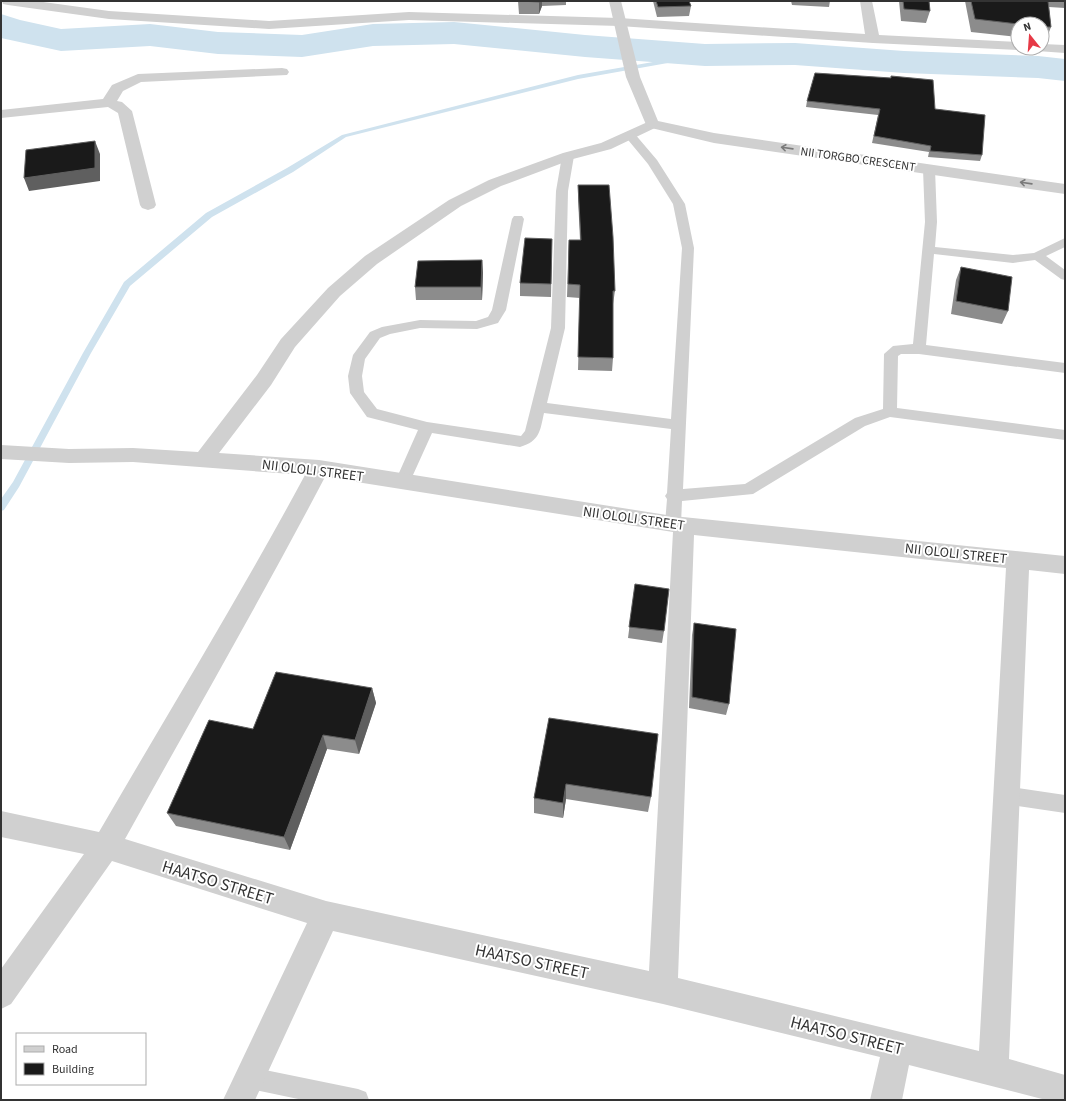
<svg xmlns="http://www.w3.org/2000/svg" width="1066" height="1101" viewBox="0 0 1066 1101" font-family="'Source Sans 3',sans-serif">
<rect width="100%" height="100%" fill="#fff"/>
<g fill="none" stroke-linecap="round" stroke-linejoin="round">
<!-- stream -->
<path fill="#cfe2ee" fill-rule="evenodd" d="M705 53 708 55 707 56 578 79 346 137 293 172 212 217 130 286 91 353 19 487 4 510 1 511V499L13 482 83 353 124 282 206 213 287 168 342 135 578 75Z"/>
<!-- river -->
<path fill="#cfe2ee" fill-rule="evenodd" d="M1 14 20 20 61 29 150 24 218 32 302 35 373 24 454 22 585 35 705 44 795 43 904 51 1038 56 1065 59V81L1038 78 904 73 795 65 705 66 585 57 454 44 373 46 302 57 218 54 150 46 61 51 1 38Z"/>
<!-- service -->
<path fill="#d0d0d0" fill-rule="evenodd" d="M630 132 634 133 657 160 685 204 694 248 683 489 745 484 855 418 883 409 884 354 893 346 913 344 925 222 923 169 925 167H933L935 169 937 222 935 247 1013 255 1034 253 1065 238V247L1046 256 1065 270V280L1061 279 1035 260 1013 263 934 254 926 345 1065 363V373L919 354H901L898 356 897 408 1065 430V440L890 417 865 426 753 494 682 501 681 524 679 528 673 530 667 528 665 524 667 499 665 496 667 493 671 429 544 413C540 431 540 441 520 447L432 433 408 486 403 488 398 486 395 482 418 430 367 417 350 393 348 376 353 355 370 332 382 327 420 320 476 321 488 317 492 310 512 219 514 216H522L524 219 506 310 498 323 477 329 420 328 390 334 380 338 365 359 362 376 364 392 377 409 427 422 521 436 525 431 551 328 556 191 562 156 564 154H572L574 156 568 191 565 328 547 403 671 419 682 248 673 204 648 164 624 135Z
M1005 786 1065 795V813L1005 804 998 801 996 795 998 789Z
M250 1067 358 1089 366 1092 369 1100H303L250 1089 242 1086 239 1078 242 1070Z"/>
<!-- minor -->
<path fill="#d0d0d0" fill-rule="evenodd" d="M2 1H36L109 11 269 21 409 12 619 18 865 34 860 1H872L879 35 1018 42V48H1023L1018 50 873 43 619 26 409 20 269 29 109 19 8 5 3 4Z
M1042 44 1065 45V53L1037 51 1035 48H1042Z
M282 68 287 69 289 72 287 75 141 82 123 91 117 101 122 102 132 111 156 205 154 208 148 210 142 208 140 205 118 113 108 107 1 118V110L103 99 112 85 138 74Z
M652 120 657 121 659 124 657 127 611 149 573 159 501 186 461 206 377 264 340 296 295 347 271 385 219 453 319 460 673 516 1065 556V574L1029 570 1009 1059 1065 1075V1100H1046L909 1065 902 1100H870L880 1057 663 1004 333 931 255 1100H223L307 923 112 861 11 1004 1 1009V969L84 854 1 837V811L99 832C168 713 240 596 305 475L133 462 69 463 1 459V445L69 449 133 448 198 452 257 375 281 339 328 288 365 256 449 200 489 180 563 153 601 143ZM325 477 673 532 649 971 326 901 125 839C192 718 261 599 325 477ZM694 535 1006 568 979 1051 678 978Z"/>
<!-- tertiary -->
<path fill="#d0d0d0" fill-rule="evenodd" d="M609 1H621L640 77 658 121 714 133 1065 184V194L714 143 647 127 626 77Z"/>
</g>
<!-- wall -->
<path fill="#8c8c8c" d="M518 1H566V5L542 6 539 14H519Z
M653 1H702H689L691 6 689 16 657 17Z
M791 1H830L829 7 792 5Z
M899 1H929L930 11 926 23 901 21Z
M965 1H1065V8L1049 7 1051 27 1046 40 1042 39V24H1018V37L971 32Z
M891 76 935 109 982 155 980 161 928 157 929 152 872 143 878 115 806 107 807 101 891 78Z
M578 185 615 291 613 304V358L612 371 578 370 580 298 567 297 569 240H580L578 198Z
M552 239 551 297 520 296V283Z
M482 260 483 273 482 300H416L415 287Z
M961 267 1008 311 1002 324 951 314 956 280Z
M635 584 664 631 662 643 628 638Z
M694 623 729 704 726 715 689 708 692 635Z
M372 688 376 703 359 754 327 749 290 850 176 826 167 813 253 729Z
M549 718 651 797 648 812 566 799 563 818 534 813V798Z"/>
<!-- shaded-wall -->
<path fill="#5f5f5f" d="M539 1H542V6L539 14Z
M95 141 100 154V181L29 191 24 178Z
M482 260 483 273 482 300 481 287Z
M372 688 376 703 359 754 355 740Z
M323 735 327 749 290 850 284 837Z
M566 784V799L563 818V803Z"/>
<!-- building -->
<path fill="#1a1a1a" stroke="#5f5f5f" d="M519 1H539V2Z
M656 1H689L691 6 658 7Z
M903 1H929L930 11 904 9Z
M971 1H1048L1051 27H1042V24H1018L975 19Z
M815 73 891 78V76L933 80 935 109 985 115 982 155 930 151 931 146 874 136 880 109 807 101Z
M95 141V168L24 178 26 150Z
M578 185H609L613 237 615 291H613V358L578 357 580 285 568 284 569 240H581Z
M525 238 552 239 551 284 520 283Z
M482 260 481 287H415L418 261Z
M961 267 1012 277 1008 311 956 301Z
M635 584 669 589 664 631 629 627Z
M694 623 736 629 729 704 692 697Z
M276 672 372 688 355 740 323 735 284 837 167 813 209 720 253 729Z
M549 718 658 734 651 797 566 784 563 803 534 798Z"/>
<!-- one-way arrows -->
<defs><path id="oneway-shaft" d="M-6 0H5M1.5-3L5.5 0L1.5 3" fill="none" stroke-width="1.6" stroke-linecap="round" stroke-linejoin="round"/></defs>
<g stroke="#7a7a7a">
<use href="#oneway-shaft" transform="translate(787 148) rotate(-172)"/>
<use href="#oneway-shaft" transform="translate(1026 183) rotate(-172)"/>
</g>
<g text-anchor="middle" stroke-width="4" stroke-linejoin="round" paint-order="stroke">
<!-- far-street labels -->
<g font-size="12" fill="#333" stroke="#fff">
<text transform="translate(858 159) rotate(8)" y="4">NII TORGBO CRESCENT</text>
</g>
<!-- street labels -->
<g font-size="14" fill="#333" stroke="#fff">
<text transform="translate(313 470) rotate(7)" y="5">NII OLOLI STREET</text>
<text transform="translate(634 518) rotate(8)" y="5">NII OLOLI STREET</text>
<text transform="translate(956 553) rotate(6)" y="5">NII OLOLI STREET</text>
</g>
<!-- near-street labels -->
<g font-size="17" fill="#333" stroke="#fff">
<text transform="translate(218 882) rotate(17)" y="6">HAATSO STREET</text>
<text transform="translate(532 961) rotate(12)" y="6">HAATSO STREET</text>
<text transform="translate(847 1035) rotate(14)" y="6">HAATSO STREET</text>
</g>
</g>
<!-- border -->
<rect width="1066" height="1101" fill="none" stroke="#333333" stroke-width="4"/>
<!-- legend -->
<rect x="16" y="1033" width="130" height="52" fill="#ffffff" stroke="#adadad"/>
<rect x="24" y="1046" width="20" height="6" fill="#d0d0d0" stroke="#adadad"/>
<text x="52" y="1053" font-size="12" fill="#333333">Road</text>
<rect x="24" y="1063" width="20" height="12" fill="#1a1a1a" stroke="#adadad"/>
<text x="52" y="1073" font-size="12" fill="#333333">Building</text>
<!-- north arrow -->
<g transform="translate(1030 36) rotate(343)"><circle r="19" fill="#ffffff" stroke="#adadad"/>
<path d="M0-3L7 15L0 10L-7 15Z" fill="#e63946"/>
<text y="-6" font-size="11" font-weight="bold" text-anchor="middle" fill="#333333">N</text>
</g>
</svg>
